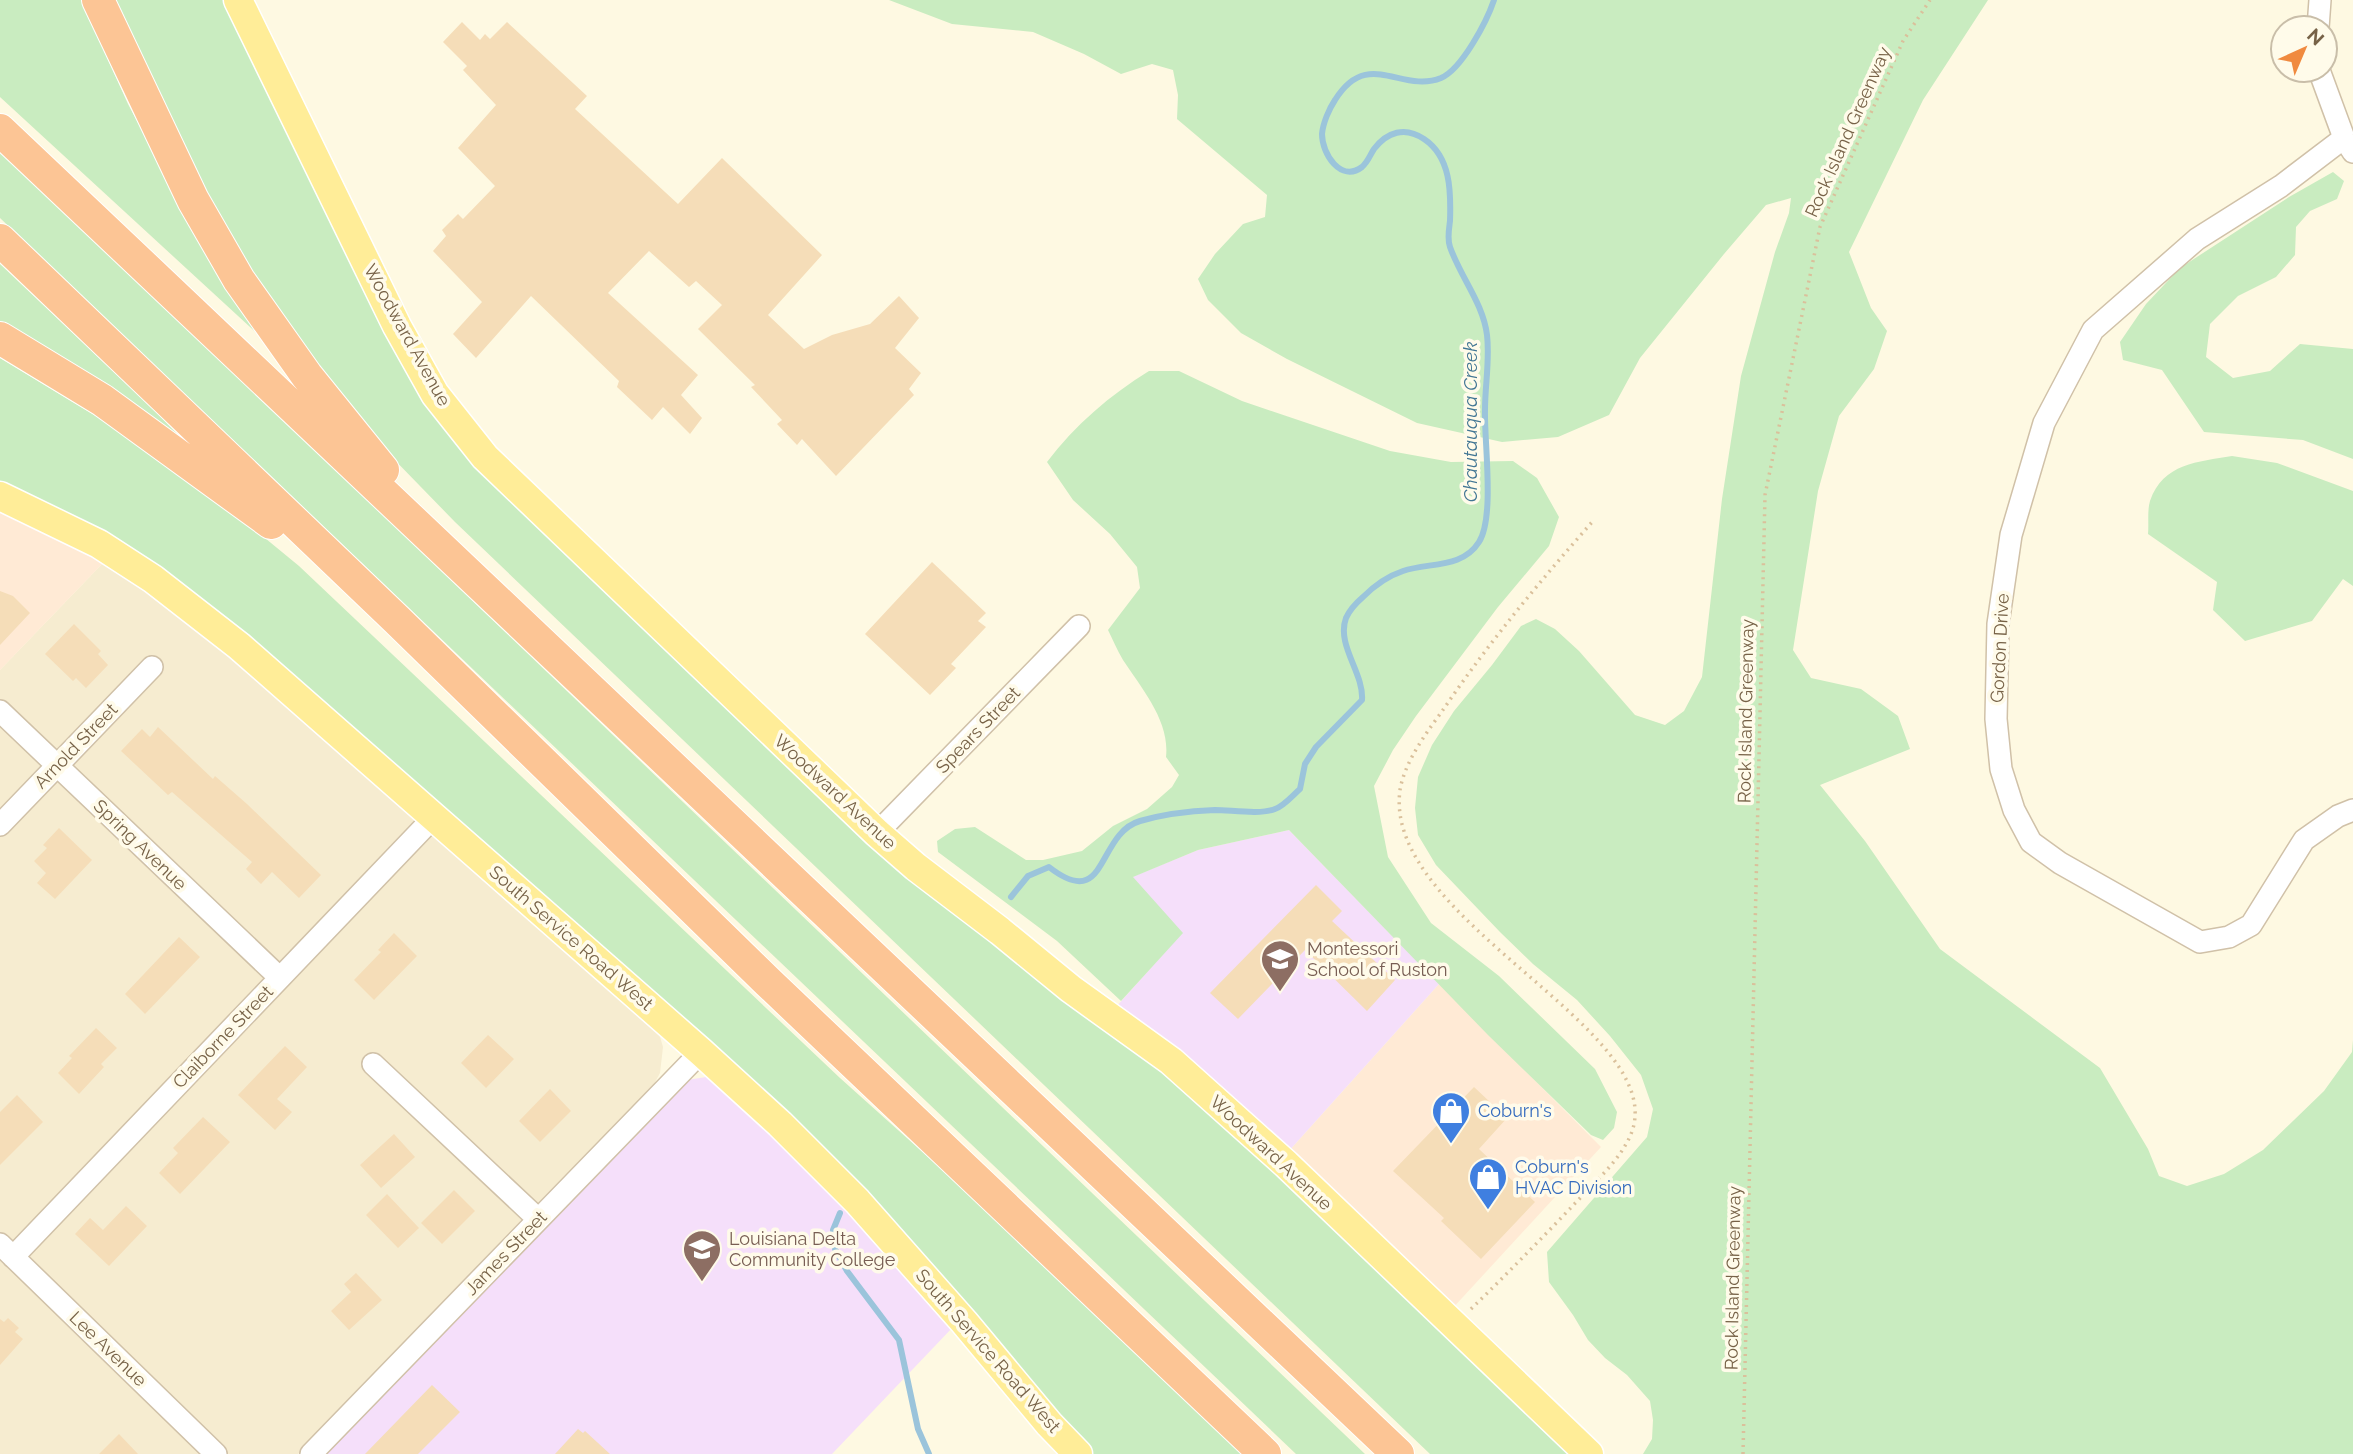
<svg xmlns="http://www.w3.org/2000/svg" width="2353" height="1454" viewBox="0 0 2353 1454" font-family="Raleway,sans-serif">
<rect width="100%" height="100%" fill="#fef9e2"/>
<!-- residential -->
<path fill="#f6ecd0" d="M103 563 192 621 658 1030 663 1047 660 1073 653 1086 298 1454H0V670Z"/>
<!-- commercial -->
<path fill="#ffead5" d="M0 507 45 528 103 563 0 670Z
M1439 984 1601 1147 1451 1310 1288 1152Z"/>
<!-- education -->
<path fill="#f5dffa" d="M1289 830 1439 984 1288 1152 1116 1007 1182 933 1132 877 1198 850Z
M706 1077 715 1080 811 1169 953 1327 832 1454H325L687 1080Z"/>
<!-- green -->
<path fill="#c9ecc0" d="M0 0H81L128 104 179 200 262 338 0 97Z
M112 0H229L427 397 959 915 1151 1064 1219 1121 1283 1178 1569 1454H1430L455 522 384 449 341 399 276 310 213 209Z
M889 0H1988L1923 100 1849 252 1871 308 1887 331 1874 369 1839 416 1818 491 1793 650 1811 678 1861 689 1898 716 1910 749 1820 785 1865 841 1940 949 2100 1068 2148 1149 2159 1176 2187 1186 2224 1174 2263 1150 2324 1091 2352 1052 2353 1040V1454H1643L1652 1439 1653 1420 1650 1401 1627 1375 1605 1358 1588 1340 1573 1315 1549 1282 1547 1252 1647 1137 1653 1109 1641 1075 1610 1036 1577 1000 1533 964 1500 932 1436 865 1418 835 1415 808 1418 777 1432 745 1454 711 1492 665 1521 626 1536 619 1555 629 1579 651 1635 715 1665 725 1684 711 1702 677 1722 499 1741 376 1775 252 1789 213 1791 198 1766 205 1724 254 1640 358 1609 415 1558 437 1502 442 1417 423 1287 359 1241 333 1208 300 1198 279 1215 254 1243 224 1265 217 1267 195 1177 119 1178 95 1173 70 1152 64 1121 74 1084 54 1033 32 952 24Z
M0 149 1365 1454H1296L0 218Z
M2333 172 2344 181 2337 199 2310 211 2296 227 2295 255 2276 277 2238 296 2210 324 2206 357 2233 378 2270 371 2300 344 2353 349V459L2303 440 2204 432 2162 370 2123 360 2120 342 2146 304 2180 268 2289 197Z
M0 264 155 411 179 436 175 439 0 330Z
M0 358 112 426 215 497 299 566 840 1078 966 1191 1244 1454H1089L897 1233 259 650 0 483Z
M1149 371H1179L1242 401 1390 451 1451 462 1513 461 1537 478 1559 517 1549 546 1498 607 1416 716 1393 750 1374 786 1388 857 1431 923 1499 976 1595 1069 1617 1112 1614 1128 1603 1140 1591 1135 1488 1035 1289 830 1198 850 1133 877 1183 933 1121 1001 1057 941 938 852 937 841 955 829 975 827 1026 860H1043L1082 851 1113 826 1147 809 1172 787 1179 775 1166 757C1170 721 1142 689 1123 660 1117 650 1113 640 1108 630L1140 588 1137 567 1110 534 1073 500 1047 462C1075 425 1110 395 1149 371Z
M2232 456 2277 463 2353 491V586L2343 579 2312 621 2245 641 2213 610 2217 582 2148 534C2149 524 2147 511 2150 501 2163 463 2198 462 2232 456Z"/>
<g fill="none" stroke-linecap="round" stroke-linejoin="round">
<!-- stream -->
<path stroke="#9bc4db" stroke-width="6" d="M1011 897 1028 876 1049 867C1108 913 1096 834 1140 821 1164 814 1190 811 1215 810 1231 810 1260 815 1275 809 1284 806 1293 795 1300 789L1305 764 1316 747 1362 700C1364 673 1336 645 1346 618 1350 609 1356 603 1363 597 1374 586 1388 576 1403 571 1429 562 1462 569 1479 542 1495 517 1484 441 1485 410 1485 385 1490 359 1487 335 1483 303 1461 278 1450 247 1447 239 1449 229 1450 221 1451 192 1451 157 1424 139 1405 126 1387 132 1374 149 1370 155 1368 162 1362 167 1341 183 1322 154 1322 134 1323 123 1329 109 1335 100 1368 47 1401 94 1441 78 1462 69 1487 21 1494 0
M840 1213 833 1230 835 1249 847 1271 899 1340 918 1429 929 1454"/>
</g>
<!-- building -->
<path fill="#f5ddb8" d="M462 22 480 40 485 34 490 39 507 22 587 96 575 109 678 204 722 158 822 255 768 315 804 349 832 335 870 324 899 296 919 318 895 348 921 373 909 389 914 395 836 476 802 439 797 445 777 424 782 420 751 387 755 385 698 329 722 305 696 281 689 287 649 251 608 293 698 375 681 395 702 418 690 434 663 407 652 420 617 387 619 381 531 296 476 358 453 334 482 302 433 251 446 236 442 230 458 214 463 219 495 186 458 148 496 105 463 70 467 66 443 42Z
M932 562 986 613 978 621 986 627 951 664 956 668 930 695 865 634Z
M0 591 13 596 30 613 0 645Z
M74 624 101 651 98 654 108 665 86 688 76 678 73 681 45 654Z
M158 727 213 779 215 776 247 804 321 875 299 898 272 872 261 884 246 869 252 862 172 792 168 795 121 751 142 729 150 737Z
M59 828 92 860 55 899 37 883 46 873 34 861 47 848 43 845Z
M1316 885 1342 911 1332 921 1395 980 1367 1011 1305 950 1238 1019 1210 993Z
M394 933 417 956 374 1000 354 980 381 952 378 950Z
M179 937 200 957 145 1014 125 994Z
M96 1028 117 1048 101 1064 104 1067 79 1094 58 1073 72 1058 69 1056Z
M488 1035 514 1059 486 1088 461 1063Z
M285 1046 307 1067 277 1099 292 1112 275 1130 238 1095Z
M1474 1087 1507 1118 1479 1149 1535 1202 1481 1259 1441 1221 1444 1218 1393 1171Z
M550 1089 571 1111 540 1142 519 1121Z
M17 1095 43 1122 0 1165V1112Z
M203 1117 230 1142 180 1194 159 1173 178 1153 173 1148Z
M394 1134 415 1157 381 1188 360 1165Z
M454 1190 475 1211 442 1244 421 1223Z
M387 1194 419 1228 398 1248 366 1215Z
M126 1206 147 1226 109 1266 75 1234 90 1218 103 1230Z
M356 1273 382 1300 349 1330 331 1311 351 1292 344 1284Z
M8 1318 19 1328 15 1332 23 1339 0 1365V1319L4 1322Z
M432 1385 460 1412 418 1454H365Z
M578 1429 583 1433 585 1431 610 1454H555Z
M119 1434 138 1454H99Z"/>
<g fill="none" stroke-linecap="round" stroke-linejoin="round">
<defs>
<path id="minor" d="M2318 28 2320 0
M2319 70 2344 138 2353 152
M2344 138 2281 186 2197 239 2093 330 2044 423 2011 535 1998 624 1996 719 2001 769 2014 810 2031 842 2060 863 2200 942 2229 937 2251 925 2304 840 2338 816 2353 810
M0 711 279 977
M0 825 152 667
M877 833 1079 626
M373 1064 538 1219
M0 1244 216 1454
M13 1257 433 818
M311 1454 701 1052"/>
<path id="major" d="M238 0 397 326 435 394 485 457 877 833 916 867 1000 931 1071 989 1171 1061 1286 1164 1589 1454
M0 496 99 544 153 579 239 646 701 1052 780 1124 857 1201 964 1322 1049 1424 1078 1454"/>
<path id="highway" d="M98 0 193 200 239 280 307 376 383 470
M0 130 1398 1454
M0 240 396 619 768 982 1265 1454
M0 338 102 400 271 523"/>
</defs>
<!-- minor casing -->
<use href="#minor" stroke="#d0c1a8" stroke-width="24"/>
<!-- major casing -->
<use href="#major" stroke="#fff" stroke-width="31"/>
<!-- highway casing -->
<use href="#highway" stroke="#fff" stroke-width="34"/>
<!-- path -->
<path stroke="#dac09b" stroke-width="3.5" stroke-dasharray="2 5" stroke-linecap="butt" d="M1471 1309C1509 1272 1546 1234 1582 1196 1600 1177 1621 1158 1631 1134 1673 1030 1382 921 1400 790 1405 760 1428 731 1445 707 1490 641 1541 580 1593 521
M1743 1454 1765 495 1820 227 1903 41 1930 0"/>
<!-- minor -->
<use href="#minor" stroke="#fff" stroke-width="21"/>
<!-- major -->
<use href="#major" stroke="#ffed98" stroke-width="28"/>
<!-- highway -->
<use href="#highway" stroke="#fcc595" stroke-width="32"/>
</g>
<!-- icons -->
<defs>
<symbol id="school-pin" viewBox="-11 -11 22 30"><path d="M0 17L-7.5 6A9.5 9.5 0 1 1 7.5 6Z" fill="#8d6e63" stroke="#fffbea"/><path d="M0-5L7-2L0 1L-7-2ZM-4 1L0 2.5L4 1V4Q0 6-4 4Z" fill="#fff"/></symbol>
<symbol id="shop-pin" viewBox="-11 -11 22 30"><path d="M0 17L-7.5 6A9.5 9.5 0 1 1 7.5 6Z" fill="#3f7fe0" stroke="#fffbea"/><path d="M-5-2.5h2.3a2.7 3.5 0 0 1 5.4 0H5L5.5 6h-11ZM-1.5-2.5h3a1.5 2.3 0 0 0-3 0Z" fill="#fff"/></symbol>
<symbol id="university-pin" viewBox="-11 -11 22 30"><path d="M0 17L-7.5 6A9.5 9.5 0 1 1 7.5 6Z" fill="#8d6e63" stroke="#fffbea"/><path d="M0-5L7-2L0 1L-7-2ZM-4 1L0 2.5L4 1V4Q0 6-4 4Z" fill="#fff"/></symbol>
</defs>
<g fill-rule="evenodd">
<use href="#school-pin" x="1258" y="937" width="44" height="60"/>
<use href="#shop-pin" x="1429" y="1089" width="44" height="60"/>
<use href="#shop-pin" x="1466" y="1155" width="44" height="60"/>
<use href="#university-pin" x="680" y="1227" width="44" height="60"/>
</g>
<g text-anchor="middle" stroke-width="7" stroke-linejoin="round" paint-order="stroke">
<!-- street labels -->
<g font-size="18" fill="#776247" stroke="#fffbea">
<text transform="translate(1848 132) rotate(-66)" y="6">Rock Island Greenway</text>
<text transform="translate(407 335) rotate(61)" y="6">Woodward Avenue</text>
<text transform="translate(2000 648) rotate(-87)" y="6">Gordon Drive</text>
<text transform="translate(1746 711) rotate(-89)" y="6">Rock Island Greenway</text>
<text transform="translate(978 730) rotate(-46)" y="6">Spears Street</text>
<text transform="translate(76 746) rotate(-46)" y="6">Arnold Street</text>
<text transform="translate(835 792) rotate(43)" y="6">Woodward Avenue</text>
<text transform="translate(140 845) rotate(44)" y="6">Spring Avenue</text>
<text transform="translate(571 938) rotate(41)" y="6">South Service Road West</text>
<text transform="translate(223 1037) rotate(-46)" y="6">Claiborne Street</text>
<text transform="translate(1271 1153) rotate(43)" y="6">Woodward Avenue</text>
<text transform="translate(506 1253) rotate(-46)" y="6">James Street</text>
<text transform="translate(1733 1278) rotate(-89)" y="6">Rock Island Greenway</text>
<text transform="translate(108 1349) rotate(44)" y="6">Lee Avenue</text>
<text transform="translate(988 1351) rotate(49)" y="6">South Service Road West</text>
</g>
<!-- education labels -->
<g font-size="18" fill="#785e54" stroke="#fffbea" text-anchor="start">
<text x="1307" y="955">Montessori<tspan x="1307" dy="21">School of Ruston</tspan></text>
<text x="729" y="1245">Louisiana Delta<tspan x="729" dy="21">Community College</tspan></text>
</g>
<!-- shop labels -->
<g font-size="18" fill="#366cbe" stroke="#fffbea" text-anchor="start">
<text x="1478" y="1117">Coburn's</text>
<text x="1515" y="1173">Coburn's<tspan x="1515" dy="21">HVAC Division</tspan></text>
</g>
<!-- water labels -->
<g font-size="19" font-style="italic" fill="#427694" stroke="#fffbea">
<text transform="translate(1470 422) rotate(-90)" y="7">Chautauqua Creek</text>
</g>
</g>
<!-- north arrow -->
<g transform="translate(2304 49) rotate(44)"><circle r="33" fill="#fffbea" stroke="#c9bea9" stroke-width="2"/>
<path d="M0-5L12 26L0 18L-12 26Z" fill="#f08a3f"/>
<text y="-10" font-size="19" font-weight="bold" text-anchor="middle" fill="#776247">N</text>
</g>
</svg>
